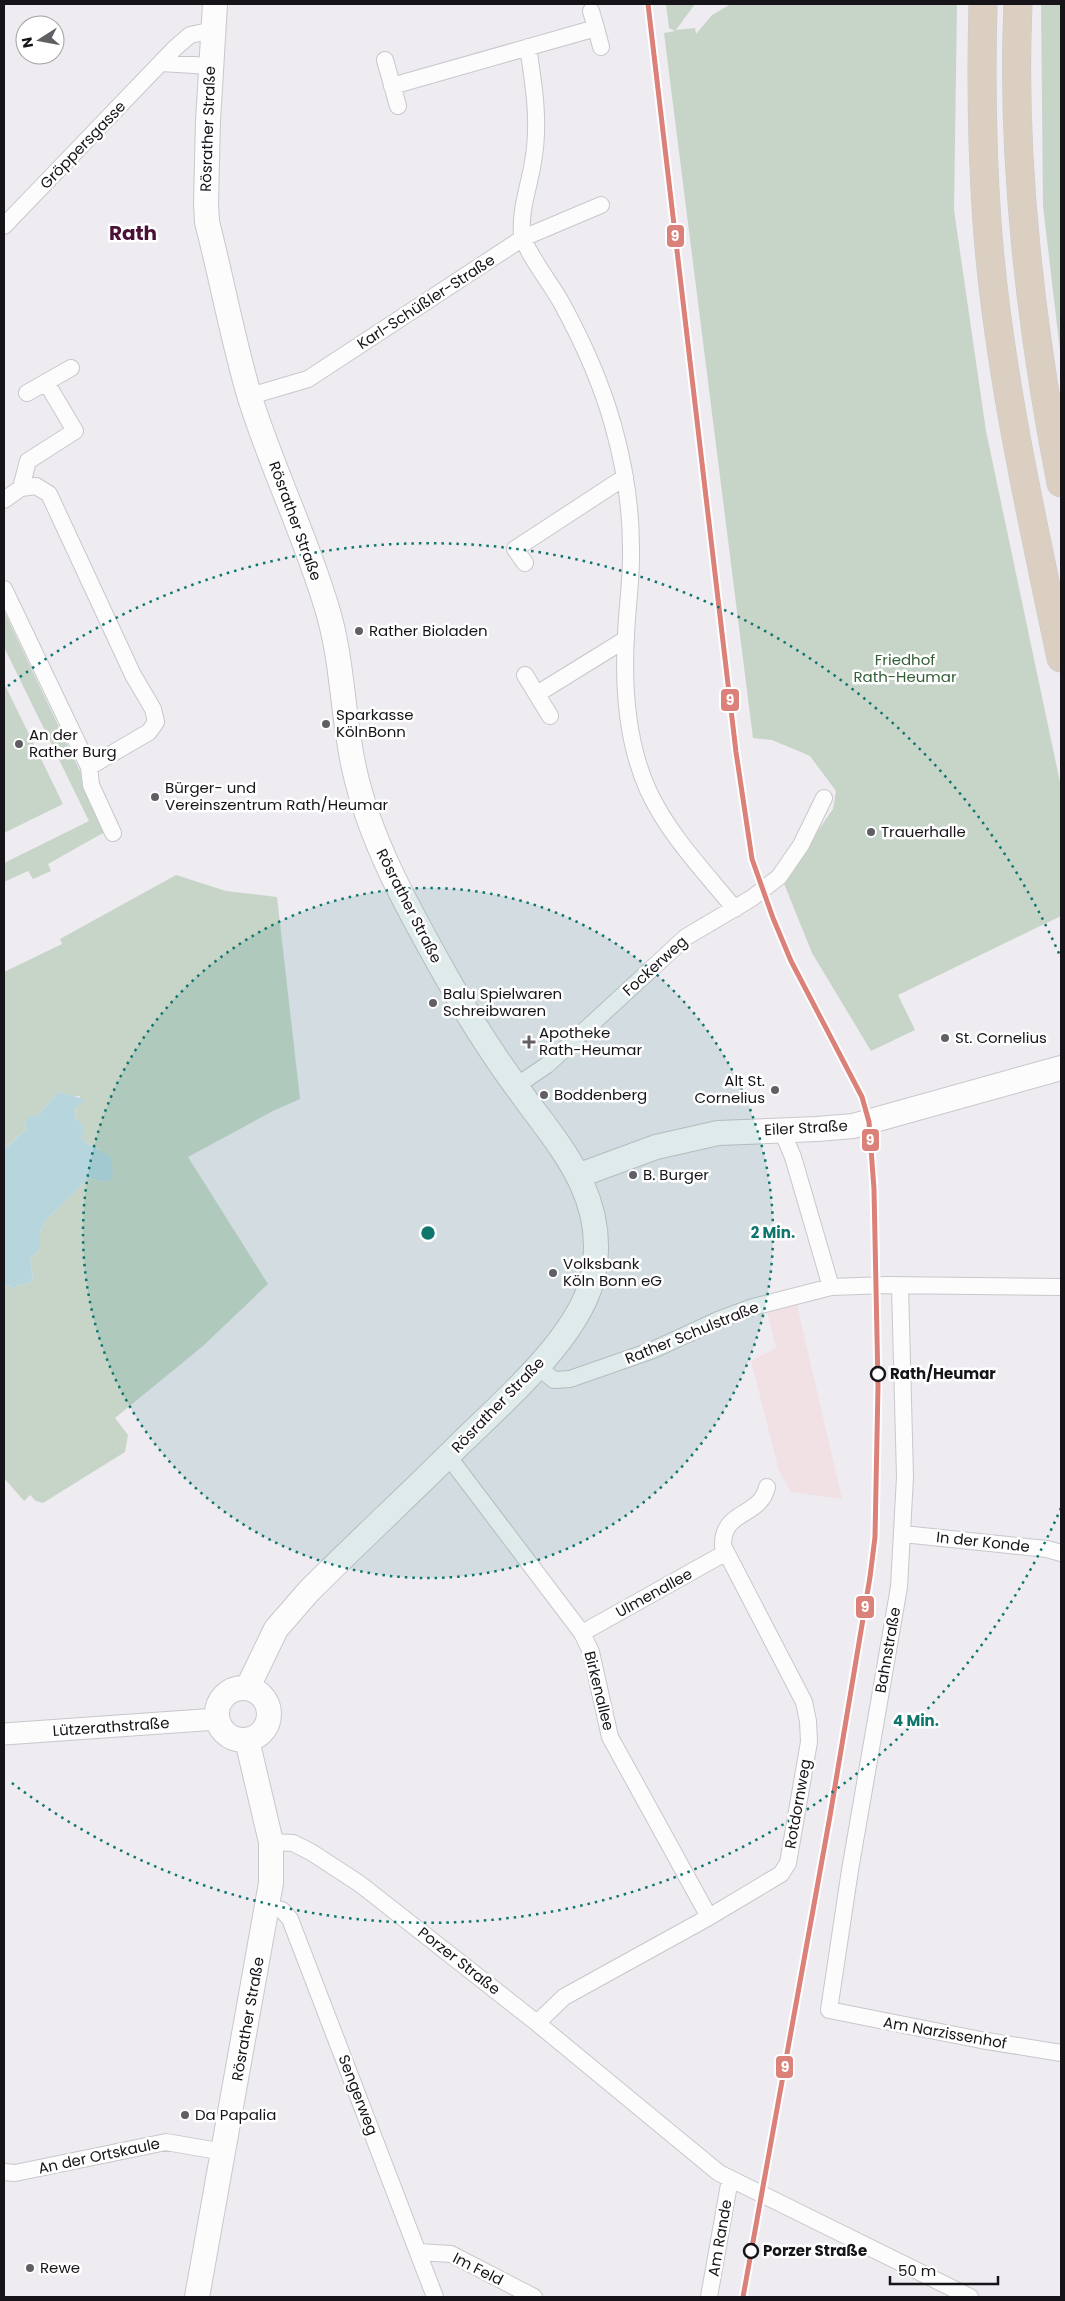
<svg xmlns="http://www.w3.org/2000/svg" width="1065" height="2301" viewBox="0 0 1065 2301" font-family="Poppins,sans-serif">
<rect width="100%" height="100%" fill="#eeebf1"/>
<!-- education -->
<path fill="#f1e1e5" d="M797 1305 842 1499 791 1492 779 1471 751 1361 776 1348 767 1312Z"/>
<!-- green -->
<path fill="#c7d5c9" d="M666 4H695L676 30 695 28 696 34 712 15 731 4H957L954 210 986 431 1061 787V916L898 995 915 1030 871 1051 812 953 783 881 833 809 836 791 810 756 772 740 753 738 664 33 675 31 669 28Z
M1041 4H1061V359L1043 206Z
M4 611 78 767 111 832 103 833 48 864 51 871 33 879 28 871 4 882V863L89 821 4 647Z
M4 683 63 804 4 833Z
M176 875 226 891 277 897 300 1099 273 1111 188 1157 268 1284 203 1346 115 1418 128 1435 125 1452 43 1503 36 1501 30 1495 24 1501 4 1478V1287L10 1285 14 1289 18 1285 30 1283 33 1277 30 1259 40 1249V1231L47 1219 89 1178 106 1182 113 1178 112 1171 100 1150 82 1140 83 1126C71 1118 75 1108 80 1096L73 1097 59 1092 37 1116 24 1121 27 1130C17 1134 14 1143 4 1148V972L62 944 60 939Z"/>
<!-- water -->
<path fill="#b6d5dd" d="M59 1092 83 1099V1102L76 1107C73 1116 76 1121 84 1126L82 1140 111 1157 113 1178 106 1182 89 1178 47 1219 40 1231V1249L30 1259 33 1277 30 1283 18 1285 14 1289 10 1285 4 1287V1148C14 1144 17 1134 27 1130L24 1121 27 1120 28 1117 37 1116Z"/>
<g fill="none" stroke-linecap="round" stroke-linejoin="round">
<defs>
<path id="minor" d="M591 11 596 28
M528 47C534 86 540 123 533 162 529 187 520 209 522 234 524 249 553 287 561 302 583 342 601 382 613 425 624 464 631 507 631 548 632 577 627 606 626 635 623 686 627 743 648 790 668 834 704 871 735 909
M385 60 398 106
M161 63 210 66
M392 86 596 28 601 47
M4 226 175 48 190 35 213 30
M27 393 71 368
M250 396 308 379 523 238 601 205
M21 488 28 461 75 431 46 382
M4 500 21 488 36 486 49 494 133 675 153 709 156 722 149 732 89 767
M525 563 515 549 625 477
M4 589 89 767 91 785 113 833
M525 675 550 716
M537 694 626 639
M516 1086 547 1065 686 937 752 898 779 877 801 845 824 798
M782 1131 793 1157 831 1287
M900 1286 905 1477 899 1587 850 1870 829 2010 981 2040 1061 2053
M538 1367 554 1380 570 1379 653 1350 718 1320 753 1307 831 1287 886 1285 1061 1287
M448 1456 582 1633 591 1652 610 1737 709 1917
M903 1534 1047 1549 1061 1553
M582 1633 725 1553
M271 1842 293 1843 311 1852 360 1884 537 2023 719 2173 970 2297
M267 1907 282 1910 290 1919 435 2297
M537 2023 564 1997 709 1917 781 1874 788 1863 809 1742 808 1721 804 1702 723 1546C722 1509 760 1518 767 1487
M4 2172 15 2173 166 2142 224 2152
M419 2252 451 2254 534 2297
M709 2297 730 2179"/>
<path id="tertiary" d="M4 1734 217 1719"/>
<path id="secondary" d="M215 4 208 121 206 203 207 222C222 280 233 341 250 398 272 468 305 535 326 605 343 658 342 714 354 768 370 842 409 910 446 976 466 1012 493 1055 518 1089 558 1145 607 1194 594 1271 584 1333 505 1400 461 1443 411 1493 359 1541 309 1591L276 1629 248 1687
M580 1175 656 1147 718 1133 817 1129 853 1126 1061 1068
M217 1714a26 26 0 1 1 52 0a26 26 0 1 1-52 0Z
M197 2297 271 1883V1842L247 1740"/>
<path id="motorway" d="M983 4C981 77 982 150 987 223 998 370 1031 514 1061 658
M1018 4C1011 159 1031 330 1061 483"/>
</defs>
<!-- minor casing -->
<use href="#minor" stroke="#c9c7cb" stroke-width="18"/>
<!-- tertiary casing -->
<use href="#tertiary" stroke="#c9c7cb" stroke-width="23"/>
<!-- secondary casing -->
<use href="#secondary" stroke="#c9c7cb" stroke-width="26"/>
<!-- motorway casing -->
<use href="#motorway" stroke="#cac9cc" stroke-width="29"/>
<!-- minor -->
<use href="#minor" stroke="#fcfcfd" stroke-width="16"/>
<!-- tertiary -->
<use href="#tertiary" stroke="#fcfcfd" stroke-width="21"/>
<!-- secondary -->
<use href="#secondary" stroke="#fcfcfd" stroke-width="24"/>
<!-- motorway -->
<use href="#motorway" stroke="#dbcfc2" stroke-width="28"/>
<defs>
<path id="tram-1" d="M648 4 736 752 752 859 773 918 791 961 862 1097 869 1122 874 1189 878 1386 875 1537 870 1577 830 1816 743 2297"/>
</defs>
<!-- tram-1 casing -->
<use href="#tram-1" stroke="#fff" stroke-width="9"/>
<!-- tram-1 -->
<use href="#tram-1" stroke="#dc8179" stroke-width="5"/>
</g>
<!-- distance rings -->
<circle cx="428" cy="1233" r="345" fill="#0f766e" fill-opacity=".12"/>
<g fill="none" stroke="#0f766e" stroke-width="2.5" stroke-dasharray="2.5 5">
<circle cx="428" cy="1233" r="345"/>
<path d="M1061 1508A690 690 0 0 1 8 1780M8 686A690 690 0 0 1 1061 958"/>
</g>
<!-- markers -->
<g fill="#625f64" stroke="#fff" stroke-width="2">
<circle cx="359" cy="631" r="5"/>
<circle cx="326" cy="724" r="5"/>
<circle cx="19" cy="744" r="5"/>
<circle cx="155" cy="797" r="5"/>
<circle cx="871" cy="832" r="5"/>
<circle cx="433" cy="1003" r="5"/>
<circle cx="945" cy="1038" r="5"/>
<path d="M526.5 1034.5h5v5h5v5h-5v5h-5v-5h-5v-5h5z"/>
<circle cx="775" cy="1090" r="5"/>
<circle cx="544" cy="1095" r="5"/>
<circle cx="633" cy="1175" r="5"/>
<circle cx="553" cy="1273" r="5"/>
<circle cx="185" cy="2115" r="5"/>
<circle cx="30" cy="2268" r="5"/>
</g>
<g fill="#fff" stroke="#161418" stroke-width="2.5">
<circle cx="878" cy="1374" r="7"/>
<circle cx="751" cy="2251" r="7"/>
</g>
<g text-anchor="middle" stroke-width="5" stroke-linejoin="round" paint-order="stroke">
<!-- street labels -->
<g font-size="15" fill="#161418" stroke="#fff">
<text transform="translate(208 129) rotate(-88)" y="5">Rösrather Straße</text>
<text transform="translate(83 145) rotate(-46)" y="5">Gröppersgasse</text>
<text transform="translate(426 302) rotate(-33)" y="5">Karl-Schüßler-Straße</text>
<text transform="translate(295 521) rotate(70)" y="5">Rösrather Straße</text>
<text transform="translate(409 906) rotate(63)" y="5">Rösrather Straße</text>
<text transform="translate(655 966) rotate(-42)" y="5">Fockerweg</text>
<text transform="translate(806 1128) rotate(-3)" y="5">Eiler Straße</text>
<text transform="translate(692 1333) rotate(-22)" y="5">Rather Schulstraße</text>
<text transform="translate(498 1405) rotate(-46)" y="5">Rösrather Straße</text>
<text transform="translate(983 1542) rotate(6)" y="5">In der Konde</text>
<text transform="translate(654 1593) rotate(-29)" y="5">Ulmenallee</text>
<text transform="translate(888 1650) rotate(-80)" y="5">Bahnstraße</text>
<text transform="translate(599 1691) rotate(76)" y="5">Birkenallee</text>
<text transform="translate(111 1727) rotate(-4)" y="5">Lützerathstraße</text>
<text transform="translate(798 1804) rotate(-80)" y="5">Rotdornweg</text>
<text transform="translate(459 1961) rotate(38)" y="5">Porzer Straße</text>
<text transform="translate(248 2019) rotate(-80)" y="5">Rösrather Straße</text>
<text transform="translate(945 2033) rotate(10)" y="5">Am Narzissenhof</text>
<text transform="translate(358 2095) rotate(69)" y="5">Sengerweg</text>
<text transform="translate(99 2156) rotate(-12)" y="5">An der Ortskaule</text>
<text transform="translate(720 2238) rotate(-80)" y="5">Am Rande</text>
<text transform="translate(478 2269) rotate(27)" y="5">Im Feld</text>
</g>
<!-- poi labels -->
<g font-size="15" fill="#161418" stroke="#fff" text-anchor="start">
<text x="369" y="636">Rather Bioladen</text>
<text x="336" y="720">Sparkasse<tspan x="336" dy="17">KölnBonn</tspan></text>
<text x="29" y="740">An der<tspan x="29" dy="17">Rather Burg</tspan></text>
<text x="165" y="793">Bürger- und<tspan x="165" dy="17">Vereinszentrum Rath/Heumar</tspan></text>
<text x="881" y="837">Trauerhalle</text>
<text x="443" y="999">Balu Spielwaren<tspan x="443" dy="17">Schreibwaren</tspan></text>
<text x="539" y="1038">Apotheke<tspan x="539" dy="17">Rath-Heumar</tspan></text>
<text x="955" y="1043">St. Cornelius</text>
<text x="765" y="1086" text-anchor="end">Alt St.<tspan x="765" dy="17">Cornelius</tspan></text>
<text x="554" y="1100">Boddenberg</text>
<text x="643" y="1180">B. Burger</text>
<text x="563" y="1269">Volksbank<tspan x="563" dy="17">Köln Bonn eG</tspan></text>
<text x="195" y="2120">Da Papalia</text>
<text x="40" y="2273">Rewe</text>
</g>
<!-- park labels -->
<g font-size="15" fill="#325d36" stroke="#fff">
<text x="905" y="665">Friedhof<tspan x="905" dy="17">Rath-Heumar</tspan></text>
</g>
<!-- stop labels -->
<g font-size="15" font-weight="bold" fill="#161418" stroke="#fff" text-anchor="start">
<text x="890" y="1379">Rath/Heumar</text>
<text x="763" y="2256">Porzer Straße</text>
</g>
<!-- district labels -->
<g font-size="20" font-weight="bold" fill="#4b1038" stroke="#fff">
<text x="133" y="240">Rath</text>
</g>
</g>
<circle cx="428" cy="1233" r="8" fill="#0f766e" stroke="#fff" stroke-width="2.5"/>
<g font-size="15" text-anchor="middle" font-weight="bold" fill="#0f766e" stroke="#fff" stroke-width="5" stroke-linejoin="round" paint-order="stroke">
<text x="773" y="1238">2 Min.</text>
<text x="916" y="1726">4 Min.</text>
</g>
<g stroke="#fff" stroke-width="2">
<rect x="666" y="224" width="19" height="24" rx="5" fill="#dc8179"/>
<rect x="720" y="688" width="20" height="24" rx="5" fill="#dc8179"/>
<rect x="861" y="1128" width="19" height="24" rx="5" fill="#dc8179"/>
<rect x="855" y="1595" width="20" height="24" rx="5" fill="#dc8179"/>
<rect x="775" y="2055" width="19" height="24" rx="5" fill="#dc8179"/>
</g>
<g font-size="14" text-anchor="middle" font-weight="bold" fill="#fff">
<text x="675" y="241">9</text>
<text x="730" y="705">9</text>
<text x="870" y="1145">9</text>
<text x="865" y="1612">9</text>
<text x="785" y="2072">9</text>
</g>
<!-- border -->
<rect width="1065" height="2301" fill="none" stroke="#161418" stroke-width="10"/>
<!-- north arrow -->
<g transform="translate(40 40) rotate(259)"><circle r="24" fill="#ffffff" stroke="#a2a1a3"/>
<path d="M0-4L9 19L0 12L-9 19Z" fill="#625f64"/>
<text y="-8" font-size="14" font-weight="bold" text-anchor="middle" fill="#161418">N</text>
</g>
<!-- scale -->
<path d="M890 2276v8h108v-8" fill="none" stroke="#161418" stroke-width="2.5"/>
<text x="898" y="2276" font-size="15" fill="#161418" stroke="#ffffff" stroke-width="4" paint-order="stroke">50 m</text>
</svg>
